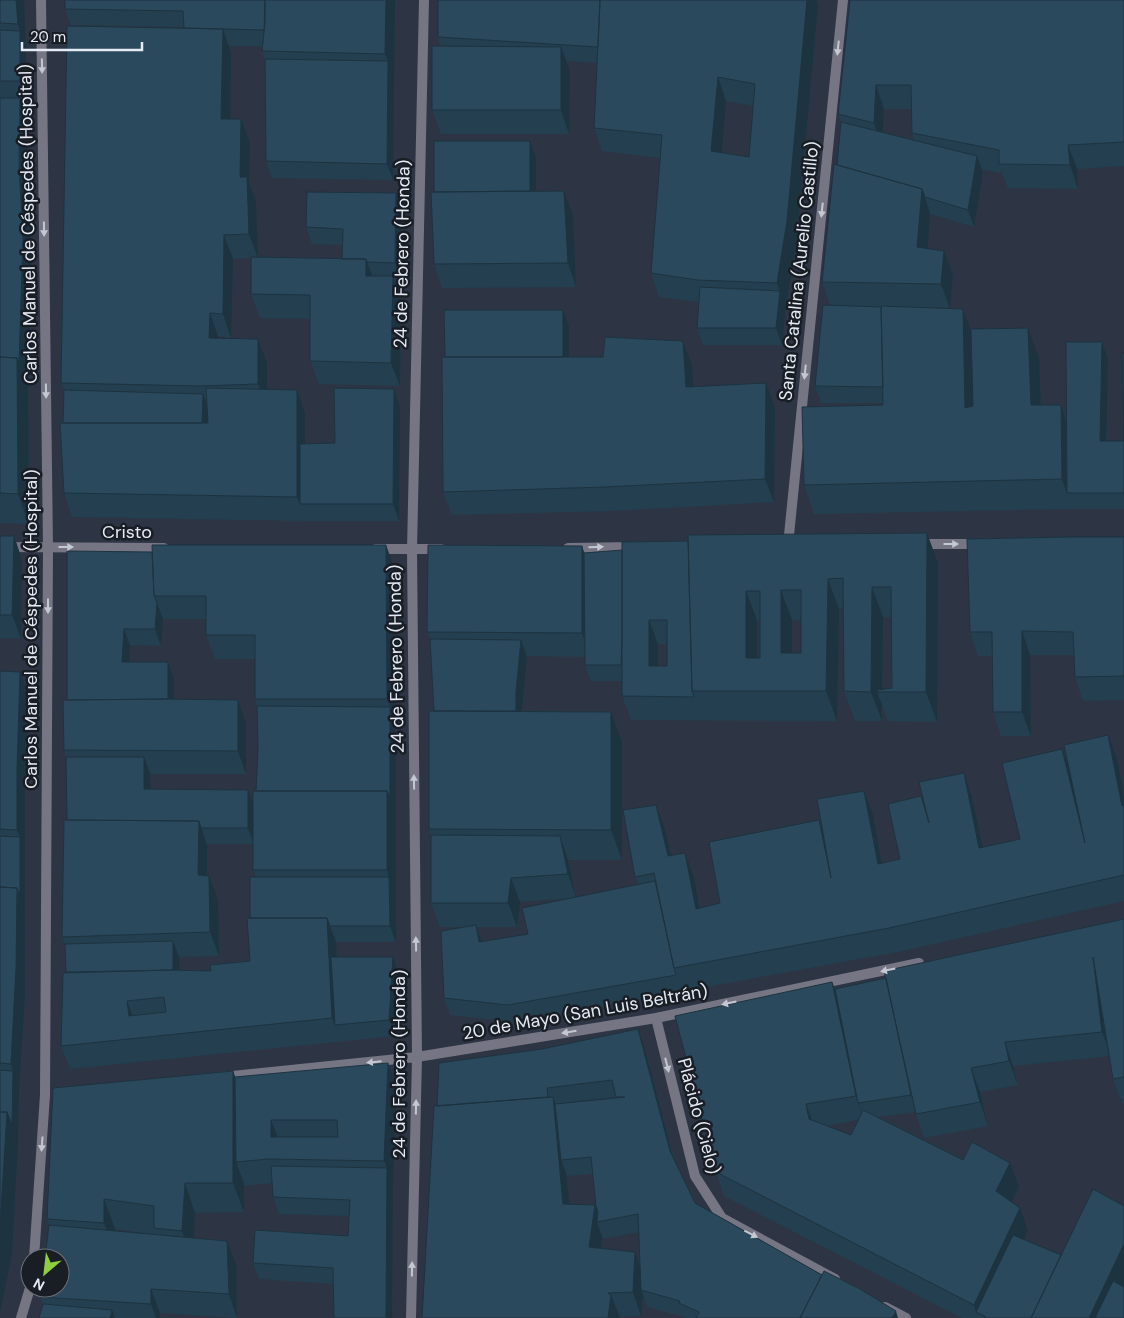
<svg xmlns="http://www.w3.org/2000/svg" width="1124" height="1318" viewBox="0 0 1124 1318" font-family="'DM Sans',sans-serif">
<rect width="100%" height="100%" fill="#2d3545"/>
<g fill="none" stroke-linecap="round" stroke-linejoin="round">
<!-- minor -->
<path stroke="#767583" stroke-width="10" d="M788 545 843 0
M656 1018 695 1176 722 1218 835 1279
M223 1077 417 1057 656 1018 919 963
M34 1258 45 1095 48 547 41 0
M885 1307 906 1318
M21 1318 30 1288
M411 1318 417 1057 412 550 424 0"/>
<!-- tertiary -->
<path stroke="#767583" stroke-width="10" d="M918 544H979
M0 547 164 548
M568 548 634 547
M376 549H441"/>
</g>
<!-- wall -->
<path fill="#243f4f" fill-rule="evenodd" d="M0 0H24L26 47V98H0Z
M395 0 393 180 272 178 266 161 265 61 262 51V46H229L231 53 230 119H241L250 143 249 183 256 201 258 257 342 259 343 245 312 244 306 227 402 209 401 279H394L401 300 400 386 319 384 310 361V319L260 318 251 294V258L233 259 231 338 218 336V338L267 363V389L305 413 306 444 335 443 400 406 399 521H306L72 517 64 493V390L61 383 184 27 71 25 65 9Z
M438 0H816L818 4 796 245 786 307 782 345H703L697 328 699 302 659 297 651 273 660 158 602 151 594 128 597 63 566 61 570 71 569 134H441L432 110 441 46 438 37ZM726 101 753 106 749 157 722 153Z
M850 0H1124V166L1077 169 1078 189 1008 188 1002 173 981 169 983 173 974 227 930 214 927 249 944 251 953 275 950 308 904 307 963 309 971 332 1039 358 1041 405H1061L1067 421 1108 359 1107 441H1124V353V509H1073L814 514 804 485 883 405V403H821L815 386 830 305 822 282 837 165 841 122 838 114ZM884 109H911L912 133 914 140 883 132Z
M0 98H20L28 122V189L32 262 28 388 29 524 0 523Z
M530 141 536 158V191L573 215 576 287 442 288 434 264 435 192Z
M563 310 569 327V357H603L683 341 692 365 693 387 775 407 774 502 613 511 452 515 443 492 445 357Z
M0 536H14L22 560 21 639 0 638Z
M1124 537V700L1083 701 1075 677 1074 655H1030L1031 736H1001L993 712 992 656H978L970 632Z
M582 546 584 553 938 563 937 722 888 721 882 705V721H855L844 691 843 608 839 609 837 721 631 720 622 696V681H591L585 665V657L527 656 522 711 611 712 622 742V860H568L576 897 638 884 635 877 665 829 671 856 694 877 700 908 720 903 823 830 864 791 873 814 882 863 900 859 925 806 972 797 983 847 1020 839 1068 763 1117 758 1124 797V901L898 952 514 1022 450 1015 444 998 466 927H440L431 903V835L429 829 434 711 430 639 427 632ZM883 617H891L892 688 882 689ZM757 620H760V658H757ZM792 620H801V653H792ZM658 644H667V666H658ZM570 898 528 934 482 942 477 927H517L520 902Z
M67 551 395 569 396 723V942H336L337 957 399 974 395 1036 70 1069 61 1046 66 972 65 944 62 937 67 820 66 757 64 750 67 700ZM163 619H206V635L215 659H255V699L257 706 258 748 256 791 253 802 150 789V774H246V724L174 699V679L129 662 130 645 161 646ZM207 844H253V870L256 877 250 918V961L211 971H179L178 957 219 956 218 900 207 876Z
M0 671 20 672 29 695 25 793V992L19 1088 18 1142 12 1254 0 1313Z
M1124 919V1103H1122L1113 1079 1109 1056 1013 1066 1018 1085 980 1092 988 1126 924 1138 915 1112 878 1117 963 1160 1010 1163 1019 1187 1011 1202 1028 1231 1025 1239 1061 1255 1124 1206V1318H962L724 1196 716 1172 832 982 835 989 886 978ZM858 1120 851 1135 827 1126Z
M644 1046 674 1159 695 1203 898 1318H684V1317L647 1307 643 1294 641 1316 619 1317 620 1318H422L437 1106ZM616 1097V1098L571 1102ZM566 1173 567 1176 592 1174 596 1206 569 1204ZM639 1232 640 1266 635 1252 601 1248 602 1237 603 1239Z
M233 1071 235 1077 397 1087 393 1185 392 1318H334V1284L259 1279 253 1263 348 1236 349 1216 279 1214 273 1197 272 1183 244 1186V1185V1212L195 1213 194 1238 227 1241 236 1264 237 1318 160 1313V1318H39L43 1304 40 1297 49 1225 47 1219ZM115 1229 151 1234 115 1231Z"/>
<!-- shaded-wall -->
<path fill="#1d3340" d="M16 0H24L26 47V98L20 81V31L18 24Z
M386 0H395L393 180 387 164 388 61 385 54Z
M807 0H816L818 4 796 245 786 307 782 345 776 328 780 291 777 283Z
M223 29 231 53 230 143 221 119Z
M561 47 570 71 569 134 561 110Z
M718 77 726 101 720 175 711 151Z
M876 85 884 109 882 147 874 123Z
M20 98 28 122V189L32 262 28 388 19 364Z
M241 119 250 143 249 183 256 201 258 258 249 234 240 177Z
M530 141 536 158V208L530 191Z
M1068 145 1077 169 1078 189 1070 165Z
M977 156 983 173 974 227 968 210Z
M922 189 930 213 926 271 917 247Z
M564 191 573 215 576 287 568 263Z
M396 193 402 209 401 279 395 263Z
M224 235 233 259 231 338 223 314Z
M944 251 953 275 950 308 941 284Z
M366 259 375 283 366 276Z
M393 276 401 300 400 386 391 363Z
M963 309 974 339 975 438 965 408Z
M563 310 569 327V381L563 364Z
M210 313 218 336V362L209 338Z
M1028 328 1039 358 1042 435 1031 405Z
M258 339 267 363V408L258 384Z
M683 341 692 365 695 411 686 387Z
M1102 342 1108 359 1106 458 1100 441Z
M17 358 28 388 29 524 18 494Z
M766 383 775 407 774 502 765 479Z
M394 389 400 406 399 521 393 504Z
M297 390 305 413 306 504H300L297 497Z
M203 394 209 410 208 447 202 430Z
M1061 405 1071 435 1067 493 1062 479Z
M927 533 938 563 937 722 926 692Z
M14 536 22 560 21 639 12 615Z
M386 545 395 569 396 723V942L390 926 389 877 387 870V791L390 707 387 699Z
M582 546 590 570V657L582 633Z
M828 579 839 609 837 721 826 691Z
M872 587 883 617 882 692H877L882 705V721L871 692Z
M781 590 792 620V683L781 653Z
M746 591 757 620V687L746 658Z
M157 603 163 619 161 646 155 629Z
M649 620 658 644V690L649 666Z
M124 629 130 645 128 679 122 662Z
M1022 631 1030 655 1031 736 1022 712Z
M521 640 527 657 522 709V739L516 722V692Z
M168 662 174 679V722L168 706Z
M20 672 29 695 25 793V992L19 1088 18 1142 12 1254 0 1313V1228L7 1112 13 1071 11 1064 20 837 17 830V770Z
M238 700 246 724V774L238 751Z
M611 712 622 742V860L611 830Z
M1108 735 1117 758 1124 797V812L1122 806Z
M1062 749 1071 773 1085 843Z
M144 757 150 773 151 805 144 789Z
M964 773 972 797 988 872 979 848Z
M248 790 254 806V844L248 828Z
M864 791 873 814 886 888 878 864Z
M656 805 665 829 677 880 668 856Z
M819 820 827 844 831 878Z
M199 821 207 845V899L198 875Z
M560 836 568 860 576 898 568 874Z
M685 853 694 877 704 933 696 909Z
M209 876 218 900 219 956 210 932Z
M511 878 520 902 517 927 508 903Z
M327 918 336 942 340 1024 335 1025 341 1041 332 1018Z
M476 925 482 942H479Z
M173 941 179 957 180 994 173 978Z
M393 957 399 974 395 1036 389 1020Z
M1093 957 1111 1056 1102 1032Z
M832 982 841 1006 858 1103 864 1119 856 1096Z
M127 1001 136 1024 138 1039 129 1016Z
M638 1029 644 1046 676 1168 670 1151Z
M1005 1042 1013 1066 1018 1085 1009 1061Z
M388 1063 397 1087 393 1185 392 1318H386L387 1168 384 1161Z
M971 1068 980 1092 988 1126 980 1102Z
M233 1071 244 1101 236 1162 244 1184V1212L233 1183Z
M553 1097 561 1120V1160L566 1173 572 1228 563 1204Z
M806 1104 815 1128 809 1119Z
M271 1120 280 1143 279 1161 271 1137Z
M1010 1163 1019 1187 1005 1215 996 1191Z
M185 1183 195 1213 193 1261 182 1231Z
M104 1199 115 1229V1253L104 1223Z
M595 1205 601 1221 597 1222 602 1237 598 1271 589 1247Z
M1020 1208 1028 1231 987 1318 976 1312 974 1305Z
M227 1241 236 1264 237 1318 229 1294Z
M1124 1244V1286L1109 1318H1089Z
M635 1252 643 1275 641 1290 643 1294 641 1316 633 1292Z
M151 1289 160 1313V1318H156L151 1304Z
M611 1295 620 1318H608Z
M112 1310 115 1318H110Z
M896 1311 898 1318H892Z"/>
<!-- building -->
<path fill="#2a495c" stroke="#1d3340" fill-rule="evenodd" d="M0 0H16L18 24 0 23Z
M65 0H265L264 30 184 28 183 11 65 9Z
M265 0H386L385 54 262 51 265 23Z
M438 0H600L598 47 438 37Z
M600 0H807L787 221 777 283 697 280 651 273 662 135 594 128ZM718 77 755 84 749 157 711 151Z
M850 0H1124V142L1068 145 1070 165 999 164V150L912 133 911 85H876L874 123 838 114Z
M67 26 223 29 221 119H241L240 177H247L249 234 224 235 223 314 210 313 209 338 258 339V384L200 386 61 383Z
M0 30 20 31V81H0Z
M432 46 561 47V110H432Z
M265 59 388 61 387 164 266 161Z
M0 98H20L19 166 23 239 19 364 17 358 0 357Z
M841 122 977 156 968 210 925 197 922 189 837 165Z
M434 141H530V191L434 192Z
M834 164 922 189 917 247 944 251 941 284 822 282Z
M564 191 568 263 434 264 431 192Z
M307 192 396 193 395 263 367 262 366 259H342L343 229 306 227Z
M251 257 366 259V276H393L391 363 310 361V295L251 294Z
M700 287 780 291 776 328H697Z
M823 305 881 307 883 387 815 386Z
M881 306 963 309 965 408 973 406 971 329 1028 328 1031 405H1061L1062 479 804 485 802 407 883 405Z
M444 310H563V357H445Z
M605 337 683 341 686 387 766 383 765 479 604 487 443 492 442 357H603Z
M1066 342H1102L1100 441H1124L1122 353H1124V493H1067Z
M0 357 17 358 18 494 0 493Z
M206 388 297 390V497L64 493 60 423H208Z
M334 388 394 389 393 504H300V444L335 443Z
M64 390 203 394 202 423H63Z
M927 533 926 692H877V690L892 688 891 587H872L871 692 844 691 843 578 828 579 826 691H692L688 535ZM781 590H801V653H781ZM746 591H760V658H746Z
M0 536H14L12 615H0Z
M1069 537H1124V676L1075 677 1073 632 1022 631V712H993L992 632H970L967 539Z
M688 541 692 691 694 697 622 696V542ZM649 620H667V666H649Z
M152 545H386L387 699H255V635H206V596H154Z
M428 545 582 546V633L427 632Z
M622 550V638L621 665H585L584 553Z
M67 551 152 552 154 596 157 603 155 629H124L122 662H168V699L67 700Z
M430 639 521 640 516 692V711H434Z
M0 671 20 672 17 770V830L0 829Z
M166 699 238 700V751L64 750 63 700Z
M257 706 390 707V798L387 791H256L258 748Z
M429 711 611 712V830L429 829Z
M1108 735 1122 806 1124 805V875L889 928 674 968 654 873 635 877 623 810 656 805 668 856 685 853 696 909 720 903 709 842 819 820 831 878 817 799 864 791 878 864 900 859 888 804 921 796 929 823 919 782 964 773 979 848 1020 839 1002 763 1062 749 1085 843 1064 745Z
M66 757H144V789L248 790V828H201L199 821 67 820Z
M253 791H387V870H253Z
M64 820 199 821 198 875 209 876 210 932 62 937Z
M431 835 560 836 568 874 511 878 508 903H431Z
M0 836 20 837V895L17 888 0 887Z
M250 877H389L390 926H330L327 918H250Z
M655 881 674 968 676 975 508 1005 444 998 441 931 476 925 479 942 528 934 522 908Z
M0 887 17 888 16 968 11 1064 0 1063Z
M247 918H327L332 1018 61 1046 63 973 171 970 211 971 210 965 250 961ZM164 997 166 1012 129 1016 127 1001Z
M1124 919V1077L1113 1079 1093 957 1102 1032 1005 1042 1009 1061 971 1068 980 1102 916 1114 884 971Z
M173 941V970L66 972 65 944Z
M331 957H393L389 1020 335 1025Z
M886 978 911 1095 858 1103 835 989Z
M832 982 856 1096 806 1104 809 1119 851 1135 863 1110 963 1160 972 1142 1010 1163 996 1191 1020 1208 974 1305 716 1172 675 1016Z
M638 1029 670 1151 695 1203 822 1275 800 1318H696L699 1312 679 1303 680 1301 641 1290 638 1214 597 1222 598 1212 596 1206 591 1157 561 1160 555 1104 625 1097H616L612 1080 547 1088 548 1097 437 1106 439 1063 542 1049Z
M388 1063 384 1161 269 1159 236 1162 235 1077ZM271 1120H337L338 1137H271Z
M0 1070 13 1071 12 1125 7 1112H0Z
M233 1071V1183H185L182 1231 154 1228V1206L104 1199V1223L47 1219 53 1088Z
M553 1097 563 1204 595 1205 589 1247 635 1252 633 1292 608 1293 611 1295 608 1318H422L434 1106Z
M0 1112H7L0 1228Z
M271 1166 387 1168 386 1318H334L333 1268 253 1263 255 1230 348 1236 350 1200 273 1197Z
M1093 1189 1124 1206V1244L1089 1318H1031Z
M49 1225 227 1241 229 1294 151 1289V1304L40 1297 41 1288H60V1258H45Z
M1013 1235 1061 1255 1031 1318H988L976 1312Z
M824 1271 860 1289 896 1311 892 1318H800Z
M1113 1281 1124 1287V1318H1095Z
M43 1304 112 1310 110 1318H39Z"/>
<!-- one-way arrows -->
<defs><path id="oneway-solid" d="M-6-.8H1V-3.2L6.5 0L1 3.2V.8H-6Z" transform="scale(1.25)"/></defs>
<g fill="#c4c8d3">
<use href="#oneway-solid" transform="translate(838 48) rotate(96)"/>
<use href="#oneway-solid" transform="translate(42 66) rotate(89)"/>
<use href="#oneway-solid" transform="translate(822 210) rotate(96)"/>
<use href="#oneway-solid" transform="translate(44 229) rotate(89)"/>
<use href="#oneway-solid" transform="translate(805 372) rotate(96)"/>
<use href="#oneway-solid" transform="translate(46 391) rotate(89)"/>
<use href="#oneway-solid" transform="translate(951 544)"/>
<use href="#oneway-solid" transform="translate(66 547)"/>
<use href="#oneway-solid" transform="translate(596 547) rotate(-1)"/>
<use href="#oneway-solid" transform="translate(48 606) rotate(90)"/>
<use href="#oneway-solid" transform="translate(414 782) rotate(-91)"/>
<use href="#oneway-solid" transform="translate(416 944) rotate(-91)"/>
<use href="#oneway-solid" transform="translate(888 970) rotate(168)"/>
<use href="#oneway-solid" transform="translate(729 1003) rotate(168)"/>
<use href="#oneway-solid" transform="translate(569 1032) rotate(171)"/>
<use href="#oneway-solid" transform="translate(374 1062) rotate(174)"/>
<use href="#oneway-solid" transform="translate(667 1065) rotate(76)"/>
<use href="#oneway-solid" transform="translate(416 1107) rotate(-89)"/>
<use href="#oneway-solid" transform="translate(42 1144) rotate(94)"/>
<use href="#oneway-solid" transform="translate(751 1234) rotate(27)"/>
<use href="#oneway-solid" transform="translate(412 1269) rotate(-89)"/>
</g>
<g text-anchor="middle" stroke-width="5" stroke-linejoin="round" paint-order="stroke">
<!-- street labels -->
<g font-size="18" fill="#e5ebf5" stroke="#191d24">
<text transform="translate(28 224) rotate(-91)" y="6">Carlos Manuel de Céspedes (Hospital)</text>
<text transform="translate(402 254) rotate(-89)" y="6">24 de Febrero (Honda)</text>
<text transform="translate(799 271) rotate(-84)" y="6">Santa Catalina (Aurelio Castillo)</text>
<text x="127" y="538">Cristo</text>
<text transform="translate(31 629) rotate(-90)" y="6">Carlos Manuel de Céspedes (Hospital)</text>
<text transform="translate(396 659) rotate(-91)" y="6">24 de Febrero (Honda)</text>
<text transform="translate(585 1012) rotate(-10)" y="6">20 de Mayo (San Luis Beltrán)</text>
<text transform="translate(399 1064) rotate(-90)" y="6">24 de Febrero (Honda)</text>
<text transform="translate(699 1116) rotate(75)" y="6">Plácido (Cielo)</text>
</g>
</g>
<!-- north arrow -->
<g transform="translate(45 1273) rotate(208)"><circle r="24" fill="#191d24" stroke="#6b6f78"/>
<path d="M0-4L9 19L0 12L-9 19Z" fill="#8fcd42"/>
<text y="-8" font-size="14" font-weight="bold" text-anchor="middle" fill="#e5ebf5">N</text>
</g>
<!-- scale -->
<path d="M22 42v8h120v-8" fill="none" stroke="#e5ebf5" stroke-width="2.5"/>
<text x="30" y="42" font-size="15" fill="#e5ebf5" stroke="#191d24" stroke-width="4" paint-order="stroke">20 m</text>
</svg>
